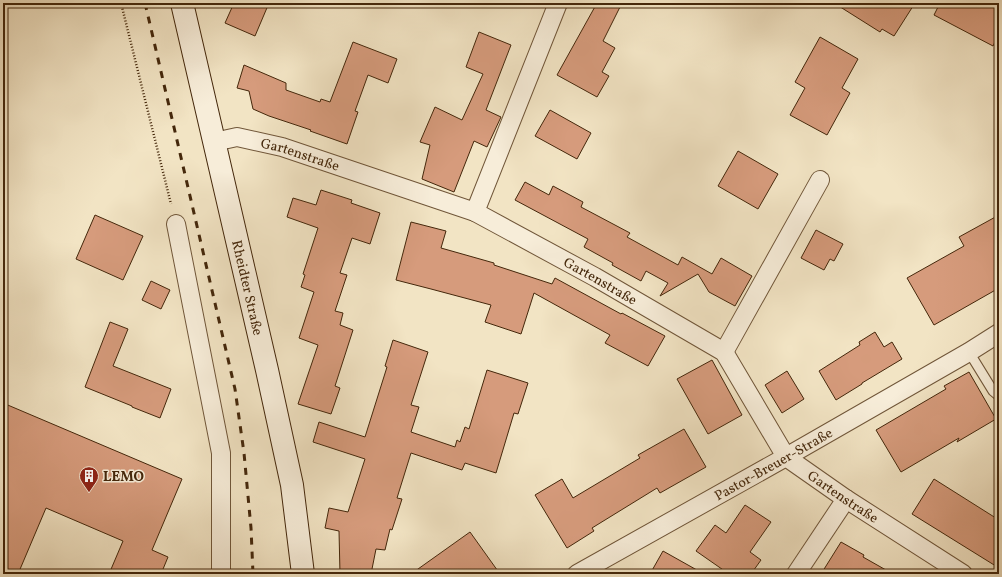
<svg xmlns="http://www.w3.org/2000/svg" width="1002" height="577" viewBox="0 0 1002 577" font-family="Vollkorn,serif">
<rect width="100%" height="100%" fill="#f2e4c4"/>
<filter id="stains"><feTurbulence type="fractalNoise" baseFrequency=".005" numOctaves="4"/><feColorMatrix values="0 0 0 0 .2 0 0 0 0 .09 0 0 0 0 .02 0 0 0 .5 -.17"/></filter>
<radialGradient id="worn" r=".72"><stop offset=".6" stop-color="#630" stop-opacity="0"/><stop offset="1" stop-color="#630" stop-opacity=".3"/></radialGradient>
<!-- building -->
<path fill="#d69b7c" stroke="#44270b" d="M234 3H269L255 36 225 23Z
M597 3H622L603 41 615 48 602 72 609 76 597 97 557 75Z
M834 3H915L894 36 882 29 880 32Z
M940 3H999V34L993 46 934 15Z
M479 32 511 45 486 110 501 117 487 147 474 141 454 192 422 179 430 145 420 142 435 107 462 120 483 74 466 67Z
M820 37 858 59 842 88 850 93 827 135 790 115 805 88 795 82Z
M353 42 397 59 388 83 368 75 355 111 358 112 347 144 310 131 311 130 269 116 253 109 249 91 237 88 244 65 286 83V90L320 102 321 99 330 102Z
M550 110 591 133 577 159 535 136Z
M738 151 778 174 758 209 718 186Z
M525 182 549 195 553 186 583 202 581 207 630 233 627 237 678 265 682 257 712 274 721 258 752 276 735 306 709 292 698 274 660 296 668 283 646 271 641 281 612 265 613 263 584 247 588 239 515 200Z
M321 190 352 200 351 203 380 213 370 244 352 238 340 273 347 275 335 311 343 313 340 325 353 330 335 386 340 388 331 414 298 404 318 345 299 338 314 292 301 287 305 275 303 274 318 228 287 217 293 198 316 205Z
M95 215 143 236 123 280 76 259Z
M999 215V288L934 325 907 278 964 246 959 237Z
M411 222 446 231 441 248 494 263V265L552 284 555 278 621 314 622 313 665 336 648 366 605 343 610 335 534 293 521 334 485 322 491 305 431 289 396 280Z
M816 230 843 244 834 261 830 259 824 270 801 258Z
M151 281 170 290 161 309 142 300Z
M110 322 128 329 113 366 171 389 160 418 132 407V406L85 387Z
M875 332 884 347 892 342 902 359 862 383V384L836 400 819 371 860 345 859 342Z
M393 340 428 352 411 405 419 407 411 432 455 447 457 440 460 442 465 427 469 429 487 370 528 383 518 414 514 413 496 473 465 463 462 470 411 453 397 498 402 499 392 530 390 529 385 550 376 549 371 574H340L339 531 325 528 329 508 348 512 365 459 313 442 319 422 365 437 387 367 385 366Z
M712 360 742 415 708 434 677 379Z
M787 371 804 399 782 413 765 385Z
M969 372 996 419 957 442 959 438 901 472 876 430 946 389 944 386Z
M3 403 182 479 152 550 168 557 161 574H109L123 541 46 508 18 574H3Z
M684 429 706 467 660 493 657 488 592 528 594 531 567 548 535 495 562 479 573 498 640 458 638 455Z
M934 479 999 520V568L912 514Z
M745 505 771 522 750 552 761 560 751 574H729L696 551 715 525 726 533Z
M470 532 500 574H411Z
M841 542 864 555 863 557 893 574H821Z
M663 551 704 574H650Z"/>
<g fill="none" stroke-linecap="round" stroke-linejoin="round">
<defs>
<path id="service" d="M969 352 993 391 999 396"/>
<g id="minor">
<path id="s1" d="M558 3 475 212 595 277 724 352 786 457 846 499 963 574"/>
<path id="s2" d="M214 142 237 137 282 147 475 212"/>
<path d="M176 224 221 453V574"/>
<path d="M724 352 820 180"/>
<path id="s3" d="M577 574 786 457 969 352 999 333"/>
<path d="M796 574 846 499"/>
</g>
<g id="secondary">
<path id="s4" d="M182 3 267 370 292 485 303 574"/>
</g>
</defs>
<!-- service casing -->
<use href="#service" stroke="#705639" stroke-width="11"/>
<!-- minor casing -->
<use href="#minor" stroke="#705639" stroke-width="20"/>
<!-- secondary casing -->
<use href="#secondary" stroke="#44270b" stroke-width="24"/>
<!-- path -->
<path stroke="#44270b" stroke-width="2.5" stroke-dasharray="1 2" stroke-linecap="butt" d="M121 3 171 204"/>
<!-- service -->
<use href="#service" stroke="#f7edd9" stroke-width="9"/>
<!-- minor -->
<use href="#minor" stroke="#f7edd9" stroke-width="18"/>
<!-- secondary -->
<use href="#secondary" stroke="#f7edd9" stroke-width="22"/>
<!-- rail -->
<path stroke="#44270b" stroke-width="3" stroke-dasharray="7 7" stroke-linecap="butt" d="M145 3 235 389 244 453 251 528 253 574"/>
</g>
<!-- icons -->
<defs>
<symbol id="building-pin" viewBox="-11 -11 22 30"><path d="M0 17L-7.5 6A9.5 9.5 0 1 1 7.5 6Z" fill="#8f2418" stroke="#f7edd9"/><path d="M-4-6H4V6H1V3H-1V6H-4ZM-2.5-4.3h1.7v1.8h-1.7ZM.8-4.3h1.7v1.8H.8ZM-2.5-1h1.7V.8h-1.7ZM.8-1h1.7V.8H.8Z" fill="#fff"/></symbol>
</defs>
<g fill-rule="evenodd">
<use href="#building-pin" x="78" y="465" width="22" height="30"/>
</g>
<g text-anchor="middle" stroke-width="3" stroke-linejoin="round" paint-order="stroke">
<!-- street labels -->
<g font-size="14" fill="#44270b" stroke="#f7edd9">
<text dy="5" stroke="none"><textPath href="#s2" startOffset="89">Gartenstraße</textPath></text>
<text dy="5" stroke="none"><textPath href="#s1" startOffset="368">Gartenstraße</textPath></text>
<text dy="5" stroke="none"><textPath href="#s4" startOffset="292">Rheidter Straße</textPath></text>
<text dy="5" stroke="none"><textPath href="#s3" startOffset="225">Pastor-Breuer-Straße</textPath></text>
<text dy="5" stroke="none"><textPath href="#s1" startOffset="702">Gartenstraße</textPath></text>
</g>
<!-- poi labels -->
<g font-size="14" font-weight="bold" fill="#44270b" stroke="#f7edd9" text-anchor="start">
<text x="103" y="481">LEMO</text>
</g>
</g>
<!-- margin -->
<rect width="1002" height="577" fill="none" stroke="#f2e4c4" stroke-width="16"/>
<rect x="4" y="4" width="994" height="569" fill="none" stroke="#44270b" stroke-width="2"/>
<rect x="8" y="8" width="986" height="561" fill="none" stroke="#44270b"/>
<rect width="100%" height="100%" filter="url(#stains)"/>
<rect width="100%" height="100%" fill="url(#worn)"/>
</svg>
